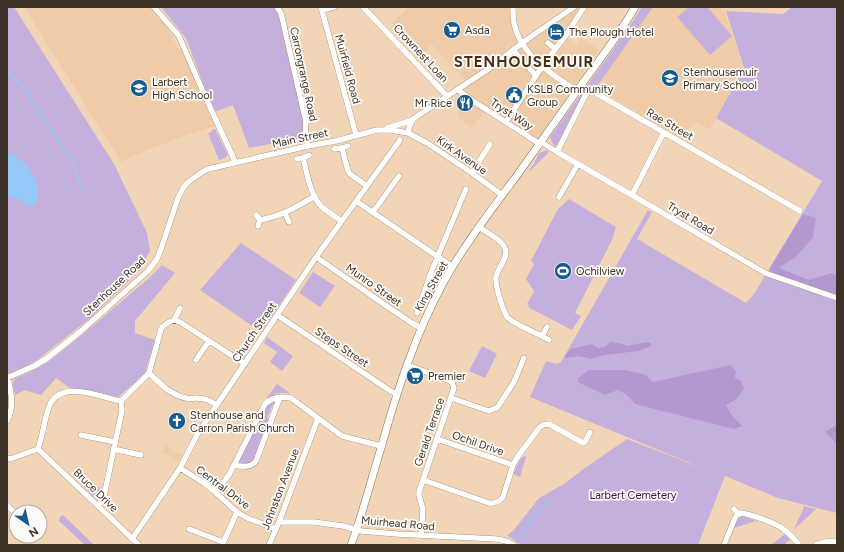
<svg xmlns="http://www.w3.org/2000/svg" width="844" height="552" viewBox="0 0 844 552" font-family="Figtree,sans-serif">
<rect width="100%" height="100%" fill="#f2d4b7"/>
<!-- built -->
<path fill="#efcba8" d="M24 7H150L165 23 174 40 177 47 185 50 218 125 179 138 132 156 121 162Z
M409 7H511L516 26 526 40 575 7H583L563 35 577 44 581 38 599 50 537 140 490 110 483 114 471 128 457 116 459 107 466 97 458 90 466 81 432 45 417 58 405 43 408 40 392 23Z
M653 7H720L724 10 743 68 709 130 697 122 680 138 596 88Z
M166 445 182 455 178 462 162 451Z"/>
<!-- green -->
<path fill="#c5afdd" d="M7 7H14L114 164 147 233 150 251 139 271 89 319 36 361 17 371 7 375Z
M161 7H272L275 9 279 17 303 120V138L249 148 233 105 214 112 186 38Z
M642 7H653L596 88C590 88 587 90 584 93L558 145 554 146 552 142 550 137 627 30Z
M689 7H707L732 36 710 55 677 17Z
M792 7H837V513L778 498 725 476 698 545H521L507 535 513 531 539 498 564 484 585 468 627 439 707 470 530 397 546 361 557 364 561 362 648 210 652 212 637 239 746 303 754 294 822 181 716 118 744 68 726 11 783 14Z
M215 129 228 155 225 158 219 160 208 133 211 132 212 130Z
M548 150V153L530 171 529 170 534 164 539 153Z
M569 199 616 227 612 240 575 313 581 316 572 330 528 307 529 305 527 304 534 291 526 279 534 264 531 261 558 209Z
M241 243 296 280 261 332 200 290Z
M162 265 175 273 135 321V333L155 340 145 373 144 375 118 397 70 388 56 378 41 395 25 390 15 395 13 384 15 378 28 373 48 362 83 334 148 279Z
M442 265 443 266V274L426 306 439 274C438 270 438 267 442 265Z
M313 272 335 286 320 307 299 293Z
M267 337 293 356 282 371 270 362 277 352 264 343Z
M482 346 497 354 485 378 469 371Z
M277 384 290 393H278L266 399Z
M277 400 276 405 273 404 267 418 270 420 267 422 255 456 256 458 252 463 242 465 239 463 238 462 268 404Z
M525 456 526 457 520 477 513 474 521 458Z
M80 483 102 488 101 492 93 496Z
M804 506 816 509 794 529 802 512Z
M63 515 94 545H85L59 521 60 517Z
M742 516H744L756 521 734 528 737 519Z
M785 534 790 539 784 545H771Z"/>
<!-- forest -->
<path fill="#b397d0" d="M803 214 816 218 813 237 797 256 779 268 809 280 832 273 837 276V295L771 272 770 268Z
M610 342 619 343 627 346 646 342 651 343V346L638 351 604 355 591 359 579 356 566 358 565 356 571 349 592 344 598 348 605 347Z
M731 365 736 371 735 378 741 381 744 389 735 400 726 405 730 413 742 426 734 429 635 404 626 394 618 390 605 395 578 382V378L589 370H626L646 375 653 382Z
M837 425V444C834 439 829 437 825 432Z"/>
<!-- water -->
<path fill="#96c9f9" d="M11 153 26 164 38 184V201L31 207 21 201 7 196V157Z"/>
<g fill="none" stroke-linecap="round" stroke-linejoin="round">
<!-- stream -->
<path stroke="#96c9f9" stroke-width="1.5" d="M7 71 25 90 48 126 71 158 84 193
M517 538C527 524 538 513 550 501"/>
<defs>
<path id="minor" d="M154 7 179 36 204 94 233 157 235 163
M277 7 281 13 306 122 305 136 308 146
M321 7 356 135
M363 7 447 96
M513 7C513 12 513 18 514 23 520 54 552 75 577 91
M322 10 334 7
M548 43 555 49
M513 50 536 76
M458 90 473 101 540 144
M506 122 541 68 566 35 584 7
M387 128 413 120
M408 133 410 125 413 119 487 70 529 38 574 7
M541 142 557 152 649 205 765 273 837 298
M348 146 342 148 348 171 350 174 367 186
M334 149 342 148
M557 152 585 96 589 92H594L800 211
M309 155 303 158C307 172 310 195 321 206 327 212 335 216 341 221
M297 159 303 158
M472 173 490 144
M632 195 664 132
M559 197 578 164
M356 201 453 267
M373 212 399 176
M285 213 289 222
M256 215 260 220
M258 226 260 220C282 216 296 207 315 196
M479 227C487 233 499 238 504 246 510 257 498 267 496 277 495 286 503 312 508 318 517 326 538 333 549 340
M316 257 388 307 412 323 421 328
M417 313 432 270 466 189
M277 315 392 392 397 394
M174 320 180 322 245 364
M542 336 547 327
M196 360 209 341
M407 365 448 380 452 382 454 388 419 492V496L423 509 421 535
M149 373C160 384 171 395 186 398 189 399 193 398 196 398 204 398 210 400 217 405
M7 378 34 366 46 359 81 331 148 271 157 259 161 249 178 198 183 188 187 183 191 180 202 172 208 169 308 146 336 141 377 130H391L408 133 427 143 472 173 502 195
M451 398 489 411 491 410 497 408 514 382 524 358
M7 421C15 405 11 394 8 378
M81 435 115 442
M437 439 513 465
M38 449 139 545
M113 449 141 455
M7 458 10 459 38 449C43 435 44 420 49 407 59 380 95 395 116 400L121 401 149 373 161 329C164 324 168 322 174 320L180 308
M234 465C242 467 251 468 256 461L280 397
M180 468 204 483 214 491 237 512 247 518 276 529
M423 480 489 503C495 504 499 502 503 497L513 465 516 459 539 428 543 425 549 424 583 443 585 442 590 432
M214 491 225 480 229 475 265 404C272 397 281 396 291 398L342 436 381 446
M7 505 16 514
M98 505 102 501 104 496 122 410 121 401
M734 509 739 514
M279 522H314L343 526 361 531 397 534 496 539 506 541 514 545
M189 529 223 542
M132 539 180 468 198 433 316 257 400 140
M222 545 237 512
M269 545 279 522 318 418
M724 545 735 518 737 515 741 513C750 514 776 523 783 529 790 533 794 539 799 545
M816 545 826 542 837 541"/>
<path id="major" d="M351 545C363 513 371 480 381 448 397 391 415 335 443 283 464 245 492 209 518 174 540 143 562 112 584 81 602 57 620 33 635 7"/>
</defs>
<!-- minor casing -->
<use href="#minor" stroke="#8b7055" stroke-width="6"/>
<!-- major casing -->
<use href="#major" stroke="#8b7055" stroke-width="8"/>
<!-- minor -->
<use href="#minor" stroke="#fff" stroke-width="5.5"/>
<!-- major -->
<use href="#major" stroke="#fff" stroke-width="7"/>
</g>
<!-- icons -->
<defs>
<symbol id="supermarket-disc" viewBox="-11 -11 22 22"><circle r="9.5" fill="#155b8f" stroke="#fefbf8"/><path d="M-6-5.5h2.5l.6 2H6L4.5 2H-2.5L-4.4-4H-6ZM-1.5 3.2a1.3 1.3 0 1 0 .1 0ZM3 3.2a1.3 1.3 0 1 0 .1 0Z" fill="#fff"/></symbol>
<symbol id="hotel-disc" viewBox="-11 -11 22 22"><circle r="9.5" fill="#155b8f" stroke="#fefbf8"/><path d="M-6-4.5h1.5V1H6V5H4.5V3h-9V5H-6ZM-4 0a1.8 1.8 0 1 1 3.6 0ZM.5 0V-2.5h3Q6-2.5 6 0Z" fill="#fff"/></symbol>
<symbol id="school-disc" viewBox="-11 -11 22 22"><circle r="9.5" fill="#155b8f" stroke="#fefbf8"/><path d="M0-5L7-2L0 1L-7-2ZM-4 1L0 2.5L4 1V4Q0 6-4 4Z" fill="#fff"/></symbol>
<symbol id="civic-disc" viewBox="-11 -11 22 22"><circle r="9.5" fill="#155b8f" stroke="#fefbf8"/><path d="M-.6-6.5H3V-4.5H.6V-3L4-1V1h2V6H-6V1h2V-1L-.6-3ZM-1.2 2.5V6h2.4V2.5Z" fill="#fff"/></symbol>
<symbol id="restaurant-disc" viewBox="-11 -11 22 22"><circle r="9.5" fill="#155b8f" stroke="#fefbf8"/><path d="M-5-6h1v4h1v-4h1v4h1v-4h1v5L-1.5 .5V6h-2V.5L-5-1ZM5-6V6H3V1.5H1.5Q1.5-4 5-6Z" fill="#fff"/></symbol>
<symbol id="stadium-disc" viewBox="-11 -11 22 22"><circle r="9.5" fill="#155b8f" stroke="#fefbf8"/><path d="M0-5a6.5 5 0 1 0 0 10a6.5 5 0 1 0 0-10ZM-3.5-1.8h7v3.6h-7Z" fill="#fff"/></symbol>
<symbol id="church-disc" viewBox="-11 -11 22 22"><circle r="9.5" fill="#155b8f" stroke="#fefbf8"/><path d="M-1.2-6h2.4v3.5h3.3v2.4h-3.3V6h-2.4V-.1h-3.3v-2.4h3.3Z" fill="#fff"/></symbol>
</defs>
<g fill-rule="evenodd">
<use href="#supermarket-disc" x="442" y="20" width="20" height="20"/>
<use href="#hotel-disc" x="546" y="22" width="20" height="20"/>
<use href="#school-disc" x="660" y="68" width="20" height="20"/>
<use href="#school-disc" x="129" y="78" width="20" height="20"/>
<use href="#civic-disc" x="504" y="85" width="20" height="20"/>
<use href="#restaurant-disc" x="455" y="93" width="20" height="20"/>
<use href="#stadium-disc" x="553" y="261" width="20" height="20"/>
<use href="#supermarket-disc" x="405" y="366" width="20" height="20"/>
<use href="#church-disc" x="167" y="411" width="20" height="20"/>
</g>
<g text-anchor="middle" stroke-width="3.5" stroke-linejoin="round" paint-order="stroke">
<!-- poi labels -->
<g font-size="11" fill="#3d3226" stroke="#fefbf8" text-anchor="start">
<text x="465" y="34">Asda</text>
<text x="569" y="36">The Plough Hotel</text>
<text x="683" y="76">Stenhousemuir<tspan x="683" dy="13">Primary School</tspan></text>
<text x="152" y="86">Larbert<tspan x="152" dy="13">High School</tspan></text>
<text x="527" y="93">KSLB Community<tspan x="527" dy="13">Group</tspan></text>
<text x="452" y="107" text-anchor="end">Mr Rice</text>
<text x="576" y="275">Ochilview</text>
<text x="428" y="380">Premier</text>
<text x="190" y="419">Stenhouse and<tspan x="190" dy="13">Carron Parish Church</tspan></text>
</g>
<!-- street labels -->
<g font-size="11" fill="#3d3226" stroke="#fefbf8">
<text transform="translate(421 53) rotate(47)" y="4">Crownest Loan</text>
<text transform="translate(348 69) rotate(75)" y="4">Muirfield Road</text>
<text transform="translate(304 74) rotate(78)" y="4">Carrongrange Road</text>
<text transform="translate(512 114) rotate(33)" y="4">Tryst Way</text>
<text transform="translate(670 124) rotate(30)" y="4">Rae Street</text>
<text transform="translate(300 138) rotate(-12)" y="4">Main Street</text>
<text transform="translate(462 155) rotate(35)" y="4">Kirk Avenue</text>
<text transform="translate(691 218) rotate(31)" y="4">Tryst Road</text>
<text transform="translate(374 285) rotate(35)" y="4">Munro Street</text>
<text transform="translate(114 286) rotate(-43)" y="4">Stenhouse Road</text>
<text transform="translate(431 286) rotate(-61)" y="4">King Street</text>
<text transform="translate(254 332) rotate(-56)" y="4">Church Street</text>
<text transform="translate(342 347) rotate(34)" y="4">Steps Street</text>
<text transform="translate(429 432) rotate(-71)" y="4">Gerald Terrace</text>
<text transform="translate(478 443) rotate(19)" y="4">Ochil Drive</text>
<text transform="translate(223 487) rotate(37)" y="4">Central Drive</text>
<text transform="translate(280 489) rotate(-69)" y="4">Johnston Avenue</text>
<text transform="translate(96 490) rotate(44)" y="4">Bruce Drive</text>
<text transform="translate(398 523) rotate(5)" y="4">Muirhead Road</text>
</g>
<!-- park labels -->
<g font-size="11" fill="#391155" stroke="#fefbf8">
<text x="633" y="499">Larbert Cemetery</text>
</g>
<!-- district labels -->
<g font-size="15" font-weight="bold" letter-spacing="1" fill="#472f15" stroke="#fefbf8">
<text x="524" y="67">STENHOUSEMUIR</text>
</g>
</g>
<!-- border -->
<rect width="844" height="552" fill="none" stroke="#3d3226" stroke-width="16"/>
<!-- north arrow -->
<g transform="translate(28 524) rotate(146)"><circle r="19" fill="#fefbf8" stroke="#b1aba4"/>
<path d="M0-3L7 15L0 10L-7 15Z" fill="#155b8f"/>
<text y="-6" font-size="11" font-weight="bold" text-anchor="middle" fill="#3d3226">N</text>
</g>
</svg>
